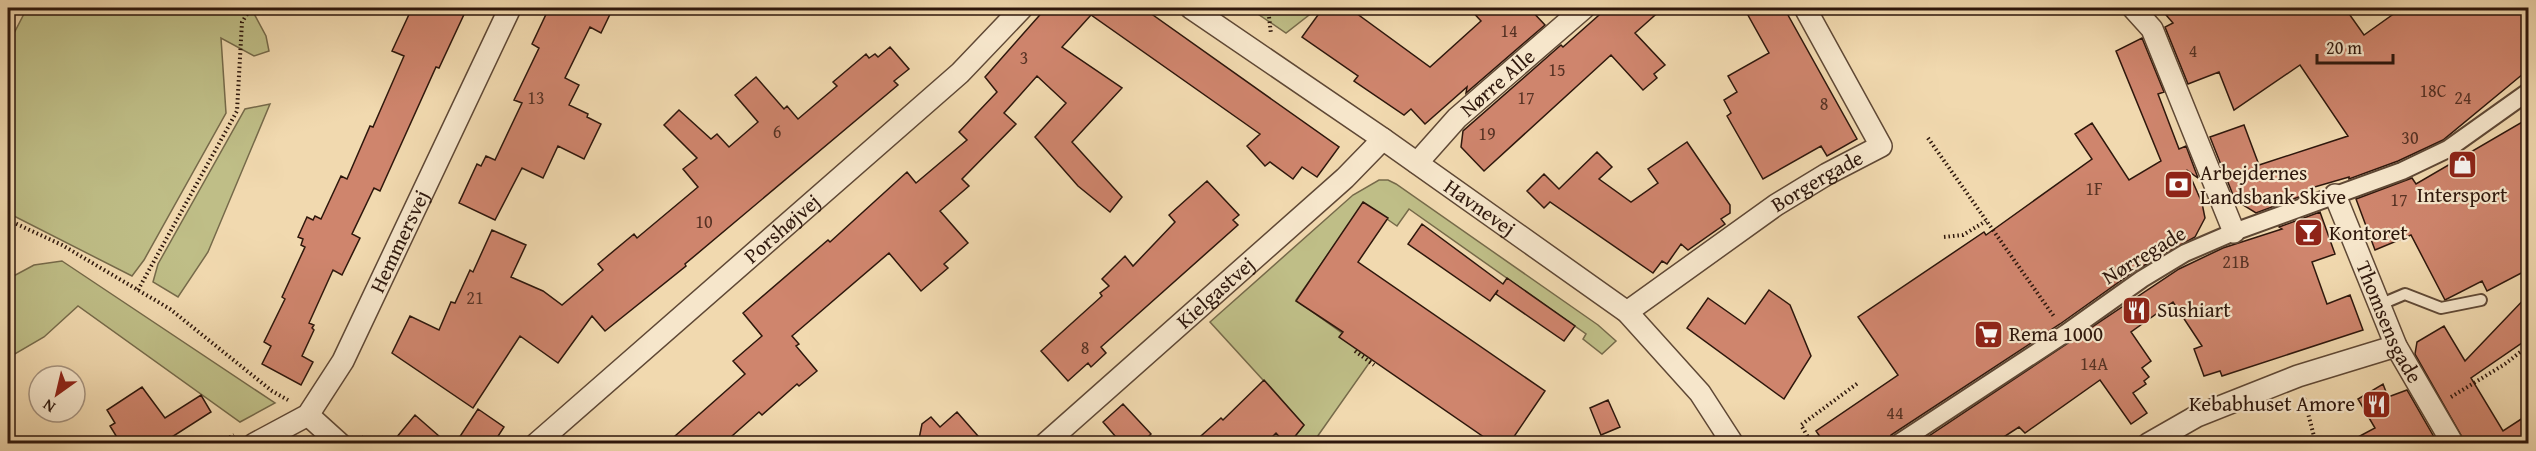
<svg xmlns="http://www.w3.org/2000/svg" width="2536" height="451" viewBox="0 0 2536 451" font-family="'Gentium Book Plus',serif">
<rect width="100%" height="100%" fill="#f1d9af"/>
<filter id="stains"><feTurbulence type="fractalNoise" baseFrequency=".00333" numOctaves="4"/><feColorMatrix values="0 0 0 0 .2 0 0 0 0 .09 0 0 0 0 .02 0 0 0 .5 -.17"/></filter>
<radialGradient id="worn" r=".72"><stop offset=".6" stop-color="#630" stop-opacity="0"/><stop offset="1" stop-color="#630" stop-opacity=".3"/></radialGradient>
<!-- green -->
<path fill="#bfbe87" stroke="#766a4a" stroke-width="1.5" d="M27 8H251L266 36 269 51 254 56 221 38 226 113 144 260 132 276 8 213V45Z
M1249 8H1318L1286 33Z
M270 104 208 252 178 297 153 282 158 264 245 109Z
M1379 180H1388L1396 184 1598 325 1616 341 1602 354 1583 339 1586 334 1409 209 1397 226 1364 203 1296 300 1342 333 1340 337 1372 359 1317 437 1322 443H1289L1304 425 1210 322 1353 195Z
M62 261 275 403 240 422 78 306 44 337 8 358V279L34 265Z"/>
<!-- building -->
<path fill="#cf856d" stroke="#2e170c" stroke-width="1.5" d="M412 8H467L439 68 436 67 380 191 374 188 352 234 360 238 342 275 333 270 309 323 314 325 312 328 314 330 302 356 313 362 301 385 262 364 271 346 264 342 285 299 282 297 305 247 301 245 303 239 298 237 307 217 313 220 315 216 321 219 341 176 347 179 370 126 373 127 404 56 392 51Z
M549 8H613L601 33 590 27 565 78 579 85 569 105 588 114 587 117 601 124 584 159 558 146 543 178 522 168 495 220 459 203 477 164 481 166 486 156 495 160 522 103 514 100 539 48 532 44Z
M1046 8H1143L1339 147 1317 177 1302 167 1293 179 1270 162 1265 166 1247 146 1260 134 1091 15 1062 47 1122 88 1072 142 1122 197 1110 212 1078 186 1035 137 1066 103 1037 76 1004 113 1016 124 962 179 969 186 940 211 968 243 944 264 948 268 921 291 889 253 792 336 799 344 796 346 817 371 799 386 797 384 762 415 759 412 723 444H666L745 374 733 361 762 336 743 313 828 240 830 242 907 172 916 183 967 140 959 132 997 92 985 77Z
M1323 8H1349L1430 67 1481 21 1469 8H1529L1545 25 1466 93 1467 87 1425 124 1411 109 1404 115 1354 81 1358 76 1302 37Z
M1607 8H1663L1635 33 1665 65 1654 74 1657 78 1643 90 1611 55 1484 171 1461 147 1463 131 1561 45 1563 47Z
M1744 8H1784L1857 139 1827 156 1821 146 1763 179 1727 116 1731 113 1724 100 1737 92 1728 76 1769 53Z
M2160 8H2345L2364 35 2402 8H2529V69L2443 140 2398 161 2349 179V177L2311 188 2312 192 2256 213 2235 200 2210 137 2244 125 2259 165 2348 136 2300 65 2234 110 2219 72 2188 84 2165 27 2173 23Z
M2142 38 2164 92 2158 94 2179 149 2186 146 2198 178 2188 171 2202 203 2205 218 2195 237 2136 270 2060 324 1891 435 1887 444H1825L1816 431 1898 375 1858 317 1984 232 1986 235 2092 159 2075 134 2092 123 2129 180 2161 161 2116 51Z
M890 47 909 69 894 81 898 85 685 264 686 266 605 331 592 316 558 363 520 336 473 408 392 353 410 316 439 330 451 302 455 303 470 270 473 272 492 230 526 245 511 277 543 291 562 305 603 270 598 264 634 234 637 238 698 187 683 169 697 158 664 125 679 110 711 139 717 134 729 147 758 122 735 95 756 77 784 109 787 106 798 119 837 86 833 82 866 54 869 58 875 54 878 57Z
M2529 118V269L2487 291 2482 281 2445 300 2411 235 2375 250 2356 199 2412 178 2416 184Z
M1687 142 1730 205V213L1721 219 1725 224 1688 250 1681 244 1667 264 1662 261 1653 273 1550 202 1544 208 1527 191 1544 174 1559 189 1597 152 1612 167 1599 179 1631 202 1658 183 1648 169Z
M1207 181 1239 215 1233 220 1238 225 1101 347 1106 353 1091 367 1088 363 1068 381 1041 351 1102 296 1100 293 1109 286 1102 279 1125 256 1133 266 1175 222 1169 215Z
M1363 202 1388 218 1358 262 1545 391 1509 444H1494L1339 337 1343 332 1296 301Z
M2320 212 2335 254 2312 262 2327 304 2350 295 2363 330 2222 376 2220 371 2204 376 2194 349 2202 346 2173 302 2131 332 2151 361 2142 368 2149 377 2144 381 2146 384 2133 393 2147 413 2131 424 2100 380 2025 433 2019 427 1993 444H1917L2179 269 2223 248 2282 229 2279 227Z
M1422 224 1503 284 1507 278 1575 326 1564 341 1496 294 1498 290 1490 301 1408 244Z
M1769 290 1790 305 1811 356 1784 399 1687 328 1708 298 1745 324Z
M2529 294V338L2471 378 2503 431 2529 414V444H2466L2415 354 2417 342 2444 326 2465 361Z
M1264 380 1304 425 1289 444H1286L1276 433 1265 444H1192L1221 418 1223 420Z
M2383 384 2388 397 2407 390 2438 444H2345L2375 428 2358 399Z
M142 387 165 418 201 395 211 412 161 444H121L110 426 115 423 107 410Z
M1608 400 1620 427 1601 435 1590 408Z
M1123 404 1151 434 1141 444H1122L1103 422Z
M478 409 504 427 493 444H455Z
M957 412 985 444H918L922 424 931 417 940 427Z
M415 415 448 444H391Z"/>
<g fill="none" stroke-linecap="round" stroke-linejoin="round">
<defs>
<path id="service" d="M2379 305 2405 294 2441 308 2481 300"/>
<path id="pedestrian" d="M1897 444 2066 333 2142 279 2185 253 2234 232 2402 171 2448 149 2528 92"/>
<g id="minor">
<path id="s1" d="M1191 8 1383 139 1627 312 1700 393 1733 444"/>
<path d="M2133 8 2152 29 2234 232"/>
<path id="s2" d="M1417 163 1457 118 1584 8"/>
<path id="s3" d="M2335 195 2396 346 2453 444"/>
<path id="s4" d="M1627 312 1776 205 1827 174 1881 146 1805 8"/>
<path d="M308 415 340 444"/>
<path id="s5" d="M254 444 308 415 343 361 510 8"/>
<path id="s6" d="M536 444 960 73 1022 8"/>
<path id="s7" d="M1045 444 1345 178 1383 139"/>
<path d="M2148 444 2197 416 2298 376 2396 346"/>
</g>
</defs>
<!-- service casing -->
<use href="#service" stroke="#5f4835" stroke-width="14"/>
<!-- pedestrian casing -->
<use href="#pedestrian" stroke="#5f4835" stroke-width="20"/>
<!-- minor casing -->
<use href="#minor" stroke="#5f4835" stroke-width="24"/>
<!-- path -->
<path stroke="#2e170c" stroke-width="4" stroke-dasharray="1.5 3" stroke-linecap="butt" d="M1268 8 1271 34
M8 27 15 8
M1928 138 2055 318
M8 220 62 245 170 309 272 391 288 400
M1944 237 1963 235 1986 221
M138 290 237 111 242 22 251 8
M1355 351 1374 365
M2451 397 2505 364 2528 346
M2304 398 2316 444
M361 437 369 444
M218 444 234 435
M1812 444 1801 425 1858 383"/>
<!-- service -->
<use href="#service" stroke="#f6e6cb" stroke-width="10"/>
<!-- pedestrian -->
<use href="#pedestrian" stroke="#f6e6cb" stroke-width="16"/>
<!-- minor -->
<use href="#minor" stroke="#f6e6cb" stroke-width="21"/>
</g>
<!-- icons -->
<defs>
<symbol id="shop-square" viewBox="-11 -11 22 22"><rect x="-9" y="-9" width="18" height="18" rx="4" fill="#8f2418" stroke="#f6e6cb"/><path d="M-5-2.5h2.3a2.7 3.5 0 0 1 5.4 0H5L5.5 6h-11ZM-1.5-2.5h3a1.5 2.3 0 0 0-3 0Z" fill="#fff"/></symbol>
<symbol id="bank-square" viewBox="-11 -11 22 22"><rect x="-9" y="-9" width="18" height="18" rx="4" fill="#8f2418" stroke="#f6e6cb"/><path d="M-6-4H6V4H-6ZM0-2.3a2.3 2.3 0 1 0 0 4.6a2.3 2.3 0 1 0 0-4.6Z" fill="#fff"/></symbol>
<symbol id="bar-square" viewBox="-11 -11 22 22"><rect x="-9" y="-9" width="18" height="18" rx="4" fill="#8f2418" stroke="#f6e6cb"/><path d="M-6-5H6L.8 .8V4.5H3.5V6h-7V4.5H-.8V.8Z" fill="#fff"/></symbol>
<symbol id="restaurant-square" viewBox="-11 -11 22 22"><rect x="-9" y="-9" width="18" height="18" rx="4" fill="#8f2418" stroke="#f6e6cb"/><path d="M-5-6h1v4h1v-4h1v4h1v-4h1v5L-1.5 .5V6h-2V.5L-5-1ZM5-6V6H3V1.5H1.5Q1.5-4 5-6Z" fill="#fff"/></symbol>
<symbol id="supermarket-square" viewBox="-11 -11 22 22"><rect x="-9" y="-9" width="18" height="18" rx="4" fill="#8f2418" stroke="#f6e6cb"/><path d="M-6-5.5h2.5l.6 2H6L4.5 2H-2.5L-4.4-4H-6ZM-1.5 3.2a1.3 1.3 0 1 0 .1 0ZM3 3.2a1.3 1.3 0 1 0 .1 0Z" fill="#fff"/></symbol>
</defs>
<g fill-rule="evenodd">
<use href="#shop-square" x="2446" y="148" width="33" height="33"/>
<use href="#bank-square" x="2162" y="168" width="33" height="33"/>
<use href="#bar-square" x="2292" y="216" width="33" height="33"/>
<use href="#restaurant-square" x="2120" y="294" width="33" height="33"/>
<use href="#supermarket-square" x="1972" y="318" width="33" height="33"/>
<use href="#restaurant-square" x="2360" y="388" width="33" height="33"/>
</g>
<g text-anchor="middle" stroke-width="4.5" stroke-linejoin="round" paint-order="stroke">
<!-- number labels -->
<g font-size="18" fill="#563224">
<text x="1509" y="37">14</text>
<text x="2193" y="57">4</text>
<text x="1024" y="64">3</text>
<text x="1557" y="76">15</text>
<text x="2433" y="97">18C</text>
<text x="536" y="104">13</text>
<text x="1526" y="104">17</text>
<text x="2463" y="104">24</text>
<text x="1824" y="110">8</text>
<text x="777" y="138">6</text>
<text x="1487" y="140">19</text>
<text x="2410" y="144">30</text>
<text x="2094" y="195">1F</text>
<text x="2399" y="206">17</text>
<text x="704" y="228">10</text>
<text x="2236" y="268">21B</text>
<text x="475" y="304">21</text>
<text x="1085" y="354">8</text>
<text x="2094" y="370">14A</text>
<text x="1895" y="419">44</text>
</g>
<!-- street labels -->
<g font-size="21" fill="#2e170c" stroke="#f6e6cb">
<text dy="7" stroke="none"><textPath href="#s2" startOffset="114">Nørre Alle</textPath></text>
<text dy="7" stroke="none"><textPath href="#s4" startOffset="231">Borgergade</textPath></text>
<text dy="7" stroke="none"><textPath href="#s1" startOffset="351">Havnevej</textPath></text>
<text dy="7" stroke="none"><textPath href="#s6" startOffset="327">Porshøjvej</textPath></text>
<text dy="7" stroke="none"><textPath href="#s5" startOffset="258">Hemmersvej</textPath></text>
<text transform="translate(2144 255) rotate(-31)" y="7">Nørregade</text>
<text dy="7" stroke="none"><textPath href="#s7" startOffset="228">Kielgastvej</textPath></text>
<text dy="7" stroke="none"><textPath href="#s3" startOffset="138">Thomsensgade</textPath></text>
</g>
<!-- poi labels -->
<g font-size="21" fill="#2e170c" stroke="#f6e6cb" text-anchor="start">
<text x="2200" y="180">Arbejdernes<tspan x="2200" dy="24">Landsbank Skive</tspan></text>
<text x="2462" y="202" text-anchor="middle">Intersport</text>
<text x="2329" y="240">Kontoret</text>
<text x="2157" y="317">Sushiart</text>
<text x="2009" y="341">Rema 1000</text>
<text x="2355" y="411" text-anchor="end">Kebabhuset Amore</text>
</g>
</g>
<!-- margin -->
<rect width="2536" height="451" fill="none" stroke="#f1d9af" stroke-width="30"/>
<rect x="9" y="9" width="2518" height="433" fill="none" stroke="#2e170c" stroke-width="3"/>
<rect x="15" y="15" width="2506" height="421" fill="none" stroke="#2e170c" stroke-width="1.5"/>
<!-- north arrow -->
<g transform="translate(57 394) rotate(214)"><circle r="28" fill="#f6e6cb" stroke="#a6937f" stroke-width="1.5"/>
<path d="M0-4.5L10 22L0 15L-10 22Z" fill="#8f2418"/>
<text y="-9" font-size="16" font-weight="bold" text-anchor="middle" fill="#2e170c">N</text>
</g>
<!-- scale -->
<path d="M2317 54v9h76v-9" fill="none" stroke="#2e170c" stroke-width="3"/>
<text x="2326" y="54" font-size="18" fill="#2e170c" stroke="#f6e6cb" stroke-width="4.5" paint-order="stroke">20 m</text>
<rect width="100%" height="100%" filter="url(#stains)"/>
<rect width="100%" height="100%" fill="url(#worn)"/>
</svg>
